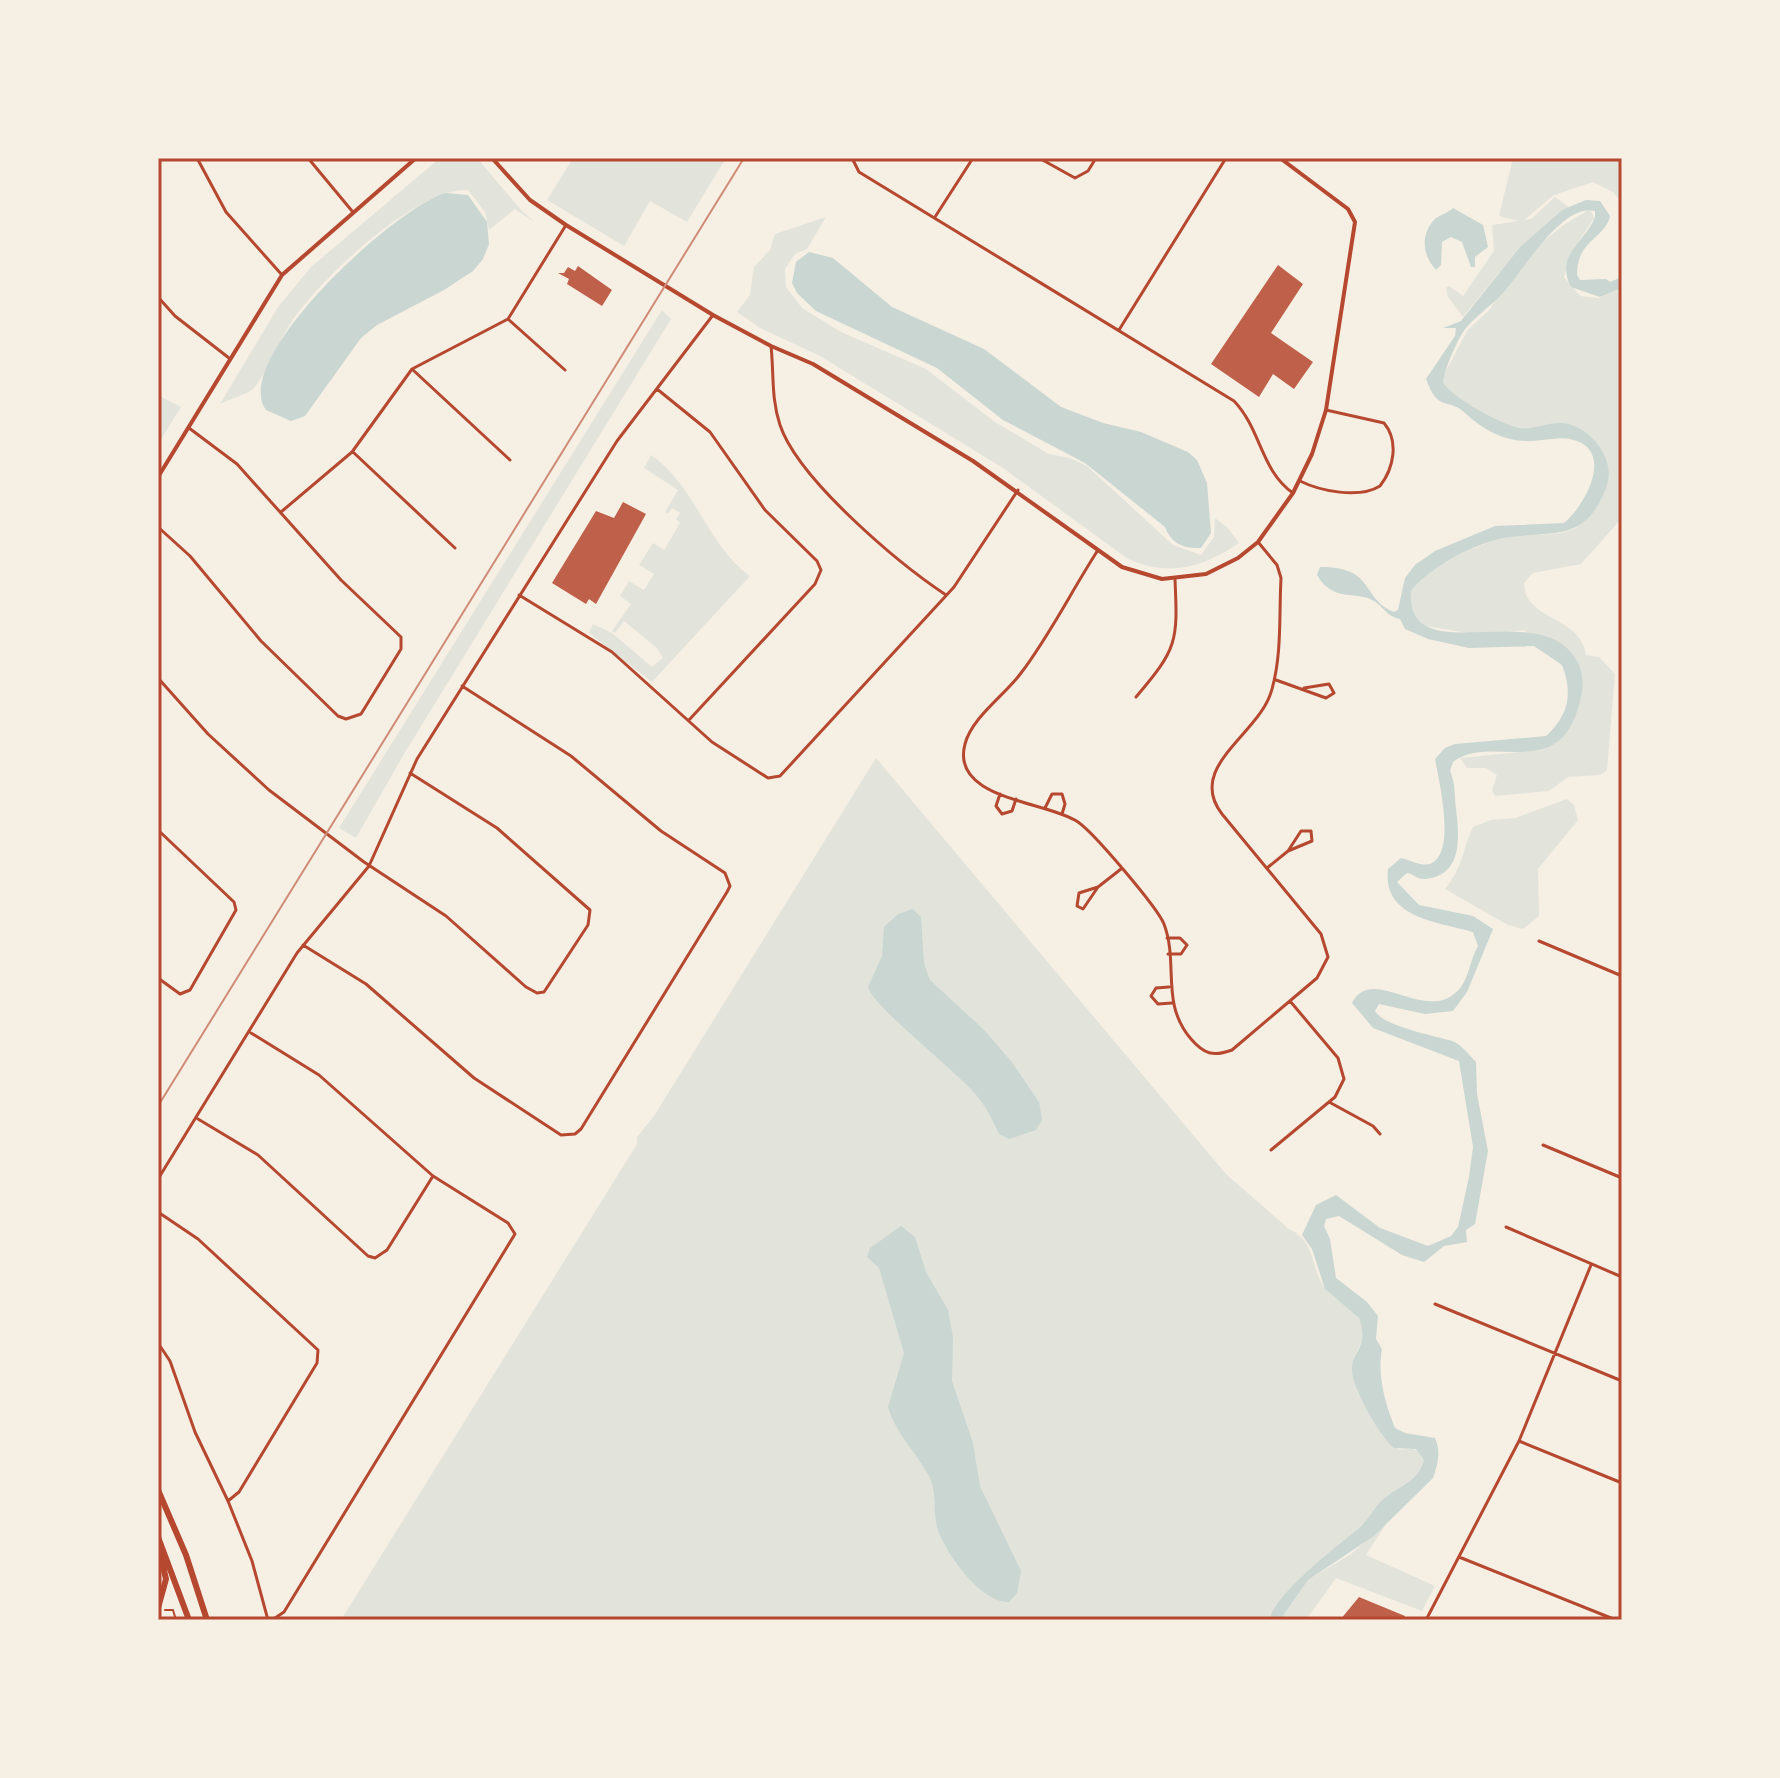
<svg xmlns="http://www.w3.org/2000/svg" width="1780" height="1778" viewBox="0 0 1780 1778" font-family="Arial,sans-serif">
<rect width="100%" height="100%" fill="#f6efe4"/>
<!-- green -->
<path fill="#e2e4dc" d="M440 158H477L521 210 536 223 515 209 489 230 485 212 468 190C417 186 317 282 290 324 282 336 262 382 253 389 246 395 229 399 220 404L278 307 311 267Z
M573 158H726L687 222 650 201 624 246 547 200Z
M1513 158H1617L1622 164V203L1613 192 1593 182 1554 195 1522 222 1499 216Z
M1555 197 1570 208 1562 210 1520 247 1463 317 1448 297 1446 288 1449 286 1463 296 1494 251 1492 225 1531 219Z
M1590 209 1594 218 1571 253 1564 277 1580 296 1599 298 1622 288V518L1581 564 1533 573 1524 583C1525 622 1581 615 1586 655L1599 657 1615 674 1607 770 1600 775 1568 777 1549 791 1495 796 1492 790 1497 775 1486 768H1467L1460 758 1542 750 1557 742 1583 679 1524 630 1479 635 1421 625 1411 614V591C1431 566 1463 552 1492 541 1533 525 1575 552 1600 500 1616 466 1600 458 1579 432H1515L1438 386 1467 331 1489 310 1524 258 1562 226Z
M826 217 807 249 795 254 785 269 786 287 802 308 841 332 926 369 995 422 1049 454 1070 458 1087 466 1173 545 1201 555 1214 537 1215 518 1228 528 1239 543C1202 568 1170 577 1128 559L1003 468 820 356 760 328 737 312 750 295 754 267 770 250 775 234Z
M662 310 671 319 404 754 356 838 339 828Z
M158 395 181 407 158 444Z
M651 455C695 485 707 545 750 576L652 682 589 633 593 624 612 633 652 667 663 658 657 648 624 621 615 633 612 631 631 604 620 596 629 581 644 590 654 574 639 565 653 543 664 550 680 523 676 519 680 513 672 508 668 514 665 512 678 490 644 468Z
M876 758 1226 1174 1289 1229C1317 1242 1309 1266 1325 1288 1333 1299 1350 1305 1359 1318 1369 1344 1359 1340 1354 1360 1347 1392 1382 1426 1399 1450 1412 1448 1418 1447 1424 1460 1418 1483 1397 1486 1381 1501 1373 1509 1367 1522 1358 1529 1339 1544 1271 1597 1270 1620H341L637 1144V1137L654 1116Z
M1567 799 1574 805 1578 820 1538 869 1539 916 1523 929 1508 925 1445 889C1464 865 1461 853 1473 827L1491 820 1515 818Z
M1386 1524 1366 1555 1435 1586 1422 1611 1336 1578 1306 1620H1280L1308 1580 1351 1554Z"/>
<!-- water -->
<path fill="#c9d6d2" d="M446 193 468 195 487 222 489 244 483 259 473 271 444 290 377 325 361 338 305 416 291 421 266 410C229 359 398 205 446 193Z
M1586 200 1600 201 1610 216C1605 239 1577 239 1577 275L1580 280 1606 279 1610 282 1622 277V288L1600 297 1571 287C1554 254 1586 242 1595 217V211C1562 202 1521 274 1502 294 1491 306 1476 316 1466 328 1458 337 1444 371 1443 382 1449 396 1504 426 1520 428 1534 430 1547 422 1562 423 1589 425 1616 458 1607 485 1587 541 1559 531 1509 537 1479 541 1429 567 1411 591 1405 675 1544 593 1578 663 1585 678 1583 690 1579 705 1558 784 1490 732 1453 762L1450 771C1456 785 1454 794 1456 808 1459 836 1464 876 1424 879 1416 879 1414 874 1407 873L1397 882 1419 905 1473 916 1493 929 1467 992 1453 1011 1425 1014 1379 1004 1375 1011C1383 1026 1435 1036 1452 1041 1461 1044 1469 1055 1476 1062L1477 1094 1488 1151 1475 1224 1466 1230 1467 1242 1444 1246 1424 1262 1402 1255 1339 1216 1326 1219 1324 1226 1330 1239 1336 1278 1367 1302 1378 1316 1376 1339 1382 1349C1377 1375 1385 1403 1395 1428L1405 1433 1435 1438C1441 1452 1438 1464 1433 1478L1374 1536 1308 1580 1280 1620H1270C1271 1597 1339 1544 1358 1529 1367 1522 1373 1509 1381 1501 1397 1486 1418 1483 1424 1460L1416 1449 1394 1448C1380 1437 1353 1389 1352 1371 1351 1350 1370 1349 1359 1318L1325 1289 1312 1249 1302 1235 1316 1205 1336 1195 1380 1228 1428 1246 1451 1236 1458 1227 1469 1177 1473 1147 1459 1061 1373 1028 1352 1003C1373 962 1429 1029 1461 987 1470 974 1470 960 1478 946L1473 932C1440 922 1382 919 1388 869L1401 858C1411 860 1423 868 1432 863 1456 851 1439 781 1435 759L1445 748 1455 744 1546 736C1569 715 1573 693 1562 665L1534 646 1469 648 1428 639 1405 629 1400 619C1386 616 1385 608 1374 601 1356 590 1333 603 1317 575L1320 567C1376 567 1360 598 1394 612L1398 610 1405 578 1415 565 1435 551 1495 526 1564 523C1583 508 1614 455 1577 441 1564 436 1554 439 1542 440 1511 445 1487 433 1465 413 1448 397 1438 413 1426 379L1455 336 1456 328H1443L1461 321 1520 247 1562 210Z
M1453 208 1483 225 1488 247 1475 257V267H1471L1462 242 1451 237 1442 242 1441 265 1436 270C1422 255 1420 233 1436 218 1442 214 1448 213 1453 208Z
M809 252 833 258 892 307 984 349 1061 407 1103 423 1141 432 1188 452 1197 460 1207 483 1211 533 1201 548C1183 549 1171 543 1165 527L1085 463 1003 420 937 368 816 311 797 293 792 283 796 262Z
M913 909 921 917 924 963 930 980 984 1030 1011 1061 1039 1102 1042 1120 1036 1130 1009 1139 999 1134C993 1121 987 1108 977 1096 958 1072 871 1005 868 987L882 956 884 927 898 914Z
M901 1226 915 1237 926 1272 948 1310 953 1337 952 1381 973 1443 980 1486 1021 1571 1017 1593 1009 1602C981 1603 947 1555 938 1530 932 1513 938 1493 929 1476 916 1452 896 1434 888 1407L904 1353 879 1268 867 1257 870 1248Z"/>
<!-- building -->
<path fill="#bf614a" d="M1278 265 1303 284 1271 333 1313 362 1294 389 1273 374 1259 397 1211 364Z
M578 266 612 290 602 306 567 284 569 279 558 273H564L568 267 575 271Z
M623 502 646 514 596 604 589 599 586 604 552 583 596 511 614 518Z
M1359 1597 1405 1616 1403 1620H1340Z"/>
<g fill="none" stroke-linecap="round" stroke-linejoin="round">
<!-- path -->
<path stroke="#b5482f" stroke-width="2" d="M165 1610H173L176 1620"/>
<!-- minor -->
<path stroke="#b5482f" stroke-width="3" d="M197 158 226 212 282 275
M308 158 352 211
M852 158 859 172 1234 401C1261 429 1261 471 1293 493
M1039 158 1075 178 1088 171 1096 158
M935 217 973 158
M158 297 175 316 229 358
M508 319 565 370
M1119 330 1226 158
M771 346C774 373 771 398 780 425 798 479 898 563 946 595
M413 370 510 460
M657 389 710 432 765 510 817 561 821 570 815 584 689 720
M353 452 455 548
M1300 481C1320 491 1359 499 1380 486 1394 468 1399 441 1384 423L1326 410
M281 512 352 452 412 369 508 319 566 225
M158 527 190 556 261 641 338 716 346 719 361 714 401 649V637L341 580 237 464 189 428
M1098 550C1072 590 1050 635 1021 673 1005 695 972 717 965 744 950 800 1047 801 1078 822 1094 833 1157 907 1164 924 1179 964 1160 1003 1191 1039 1204 1054 1213 1057 1232 1050L1317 978 1328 957 1321 934 1222 814C1185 766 1261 734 1272 689 1282 654 1279 614 1281 578L1277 565 1258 542
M519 595 612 652 712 742 768 778 780 776 954 587 1018 490
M158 678 208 734 269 790 364 862 446 916 526 987 537 993 544 992 588 925 590 910 497 828 410 773
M1276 680 1326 698 1334 693 1329 684 1304 688
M1136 697C1177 649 1178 642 1175 580
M1000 794 996 806 1002 814 1012 811 1016 799
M1045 808 1052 794H1062L1065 804 1062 814
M158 830 234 902 236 910 190 990 180 994 158 978
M1267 868 1288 851 1312 841 1311 831H1301L1288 851
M1098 887 1083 909 1077 906 1079 893 1098 887 1121 869
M1167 938H1180L1187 945 1181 954H1168
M1539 941 1622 976
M303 945 366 984 474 1078 561 1135 575 1134 581 1129 727 892 730 886 725 873 661 831 571 756 462 686
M1169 987 1156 988 1151 996 1158 1004 1172 1003
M251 1033 319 1075 433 1176 508 1223 515 1234 284 1612 272 1620
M1329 1102 1373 1126 1380 1134
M198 1119 258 1155 368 1256 375 1258 387 1250 433 1176
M1543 1145 1622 1178
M1271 1150 1335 1097 1344 1079 1338 1058 1290 1001
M158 1179 297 953 369 866 417 759 617 441 713 315
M158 1212 198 1239 318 1350 317 1363 239 1492 228 1501
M1506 1227 1622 1277
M1435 1304 1622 1381
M158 1343 170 1361 195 1432 228 1501 252 1561 268 1620
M1519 1441 1622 1483
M1459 1557 1616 1620
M210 1620H213
M1426 1620 1519 1441 1591 1265"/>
<!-- tertiary -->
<path stroke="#b5482f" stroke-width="4" d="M492 158 530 200 566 225 713 315 771 346 813 364 973 461 1122 567 1162 579 1206 574 1238 558 1258 542 1293 493 1312 454 1326 410 1355 222 1348 209 1280 158
M158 477 282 275 416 158"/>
<!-- trunk -->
<path stroke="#b5482f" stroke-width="6" d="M158 1490 186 1555 207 1620
M158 1537 189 1620
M158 1545 166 1579 158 1608"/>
<!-- rail -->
<path stroke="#cf8b77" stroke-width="2" d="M158 1106 744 158"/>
</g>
<!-- border -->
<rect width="1780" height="1778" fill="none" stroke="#f6efe4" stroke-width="320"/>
<rect x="160" y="160" width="1460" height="1458" fill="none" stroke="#b5482f" stroke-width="3"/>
</svg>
